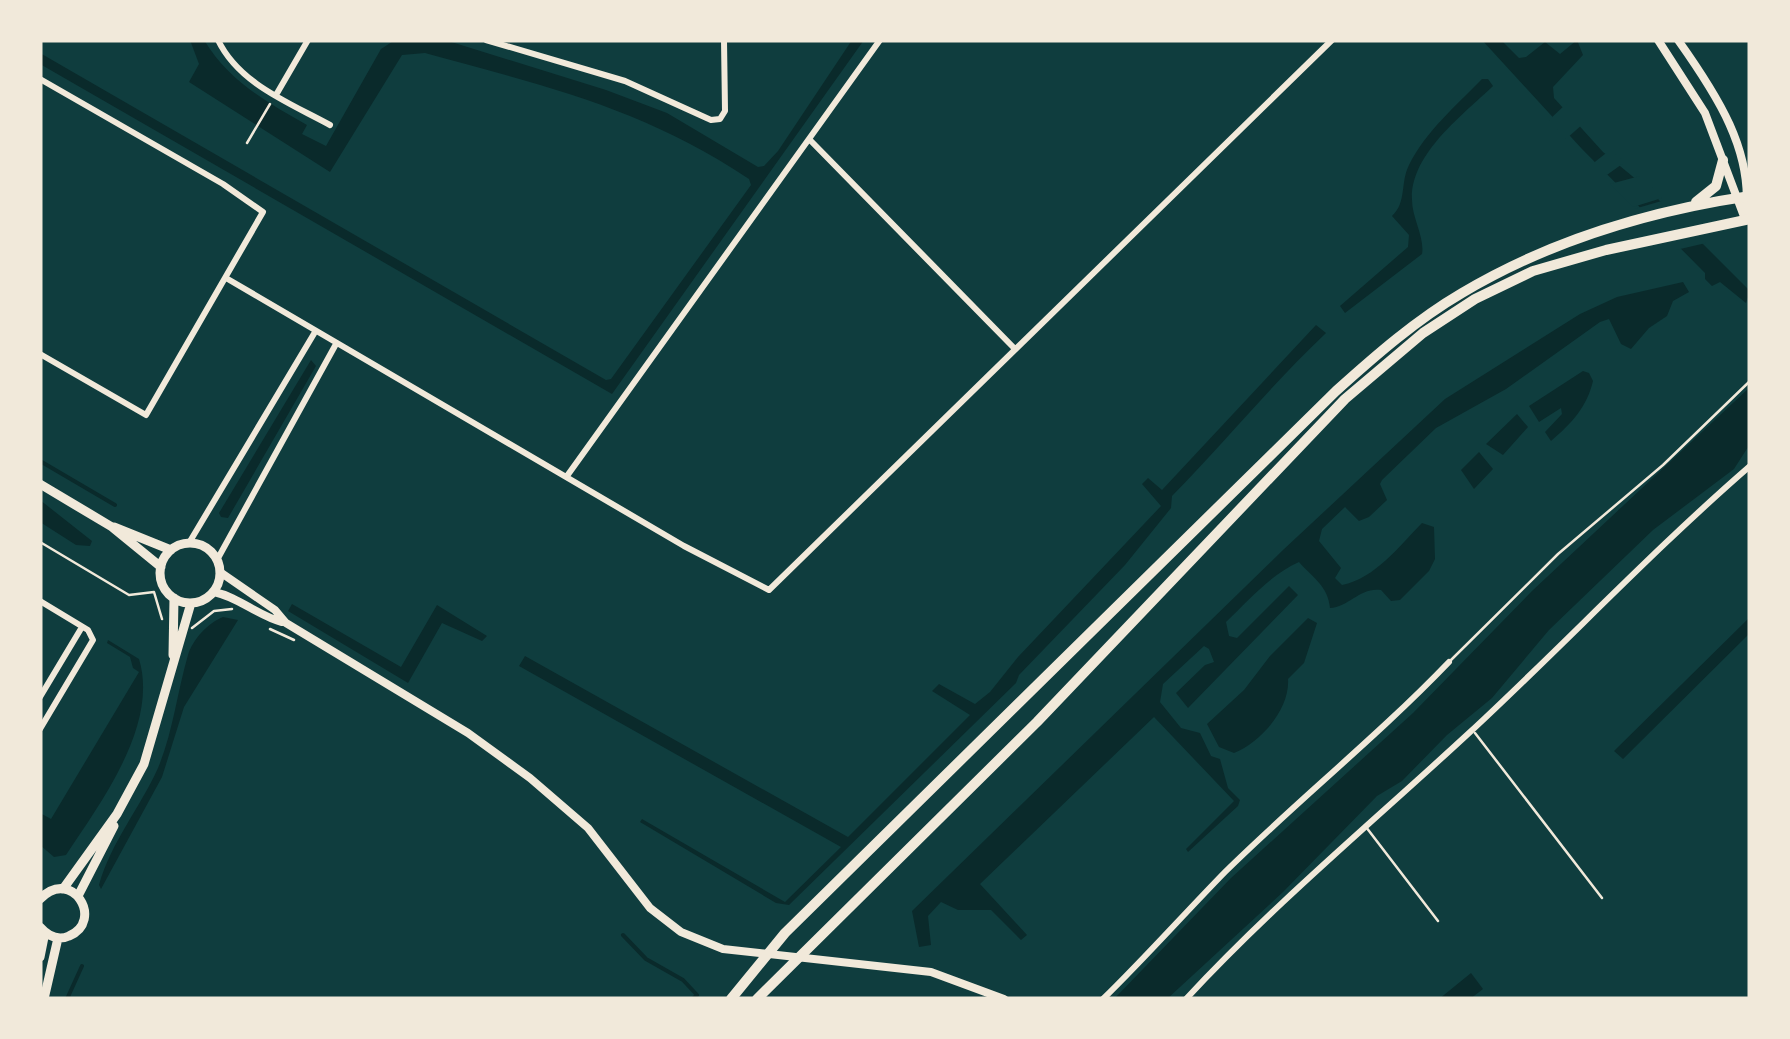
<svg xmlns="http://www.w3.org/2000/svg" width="1790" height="1039" viewBox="0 0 1790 1039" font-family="Jost,sans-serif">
<rect width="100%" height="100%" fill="#0f3d3e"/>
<!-- water -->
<path fill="#0a2a2b" d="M190 40H204C229 81 266 102 307 125L302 134 326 146 381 49 395 40H445L606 90 667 113 758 167 764 166 778 151 852 40H864L612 394 40 64V53L606 380 611 379 751 185 749 179C643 108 545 86 425 53L402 55 330 172 189 82 199 64Z
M1482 40H1501L1519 58 1526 57 1545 42 1560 54 1577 40 1583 55 1553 87 1554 98 1603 152 1649 190 1750 291 1746 303 1720 282 1712 286 1705 279V273L1582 149Z
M1482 79H1488L1493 86C1463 115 1410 154 1412 200 1412 218 1425 238 1422 254L1345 313 1340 306 1408 247 1409 235 1392 216C1407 202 1400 183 1409 165 1426 131 1456 106 1482 79Z
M1683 282 1689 292 1673 301 1667 316 1649 328 1631 349 1621 344 1609 319 1600 322 1506 389 1436 428 1382 480 1380 484 1387 500 1369 517 1359 521 1345 507 1322 529 1319 541 1341 568 1335 578 1342 585C1376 578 1399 546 1422 523L1434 527 1435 559 1429 571 1400 600 1391 601 1381 590C1360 587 1349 607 1330 608 1328 586 1313 578 1299 562 1270 575 1249 600 1226 622L1229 636 1237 638 1289 586 1298 595 1188 708 1176 693 1205 665 1214 662 1209 649 1204 646 1163 684 1160 702 1181 728 1200 733 1211 756 1220 759 1228 788 1240 800 1238 806 1188 852 1186 849 1234 801 1154 717 980 884 1027 935 1021 940 991 910H958L941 902 928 916 931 945 919 947 912 911 1283 550 1445 399 1580 314 1617 297Z
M1316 325 1326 333C1272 384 1225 442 1172 496L1171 508 1125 565 1019 675 1016 683 789 905 776 903 640 822 642 819 785 902 841 847 519 666 525 656 848 837 970 715 932 691 939 684 975 704 990 692 1018 657 1161 506 1142 484 1148 478 1162 490Z
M311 360 316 366 228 518 221 517 219 513Z
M1583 371 1589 373 1593 381C1587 407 1571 424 1551 441L1545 432 1562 414 1561 408 1539 422 1529 406Z
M1750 387V444L1734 469 1653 530 1549 630 1492 698 1447 735 1402 781 1377 796 1283 892 1167 999H1114L1231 878 1413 713 1532 591Z
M1517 414 1528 427 1503 455 1486 444Z
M1479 452 1493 469 1474 489 1461 470Z
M40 500 92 541 90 546 76 545 40 522Z
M292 604 401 667 437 605 487 636 482 641 442 623 408 683 288 611Z
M223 617 238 620 184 707 162 777 101 889 99 885C111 842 140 808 158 768 173 732 177 693 188 655 193 639 208 623 223 617Z
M1750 617V633L1623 759 1614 751Z
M1308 618 1317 623 1304 663 1288 679C1290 709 1261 742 1234 753L1219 747 1207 724 1244 690 1270 656Z
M108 640 139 659C159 725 101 802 66 855L54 857 40 845V813L51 819 139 672 133 668 130 657 107 643Z
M1471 973 1483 989 1470 999H1439Z"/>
<!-- pier -->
<path fill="#0f3d3e" d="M1566 104 1584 123 1566 139 1549 120Z
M1610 150 1625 162 1604 177 1591 165Z
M1640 176 1652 187 1662 198 1633 207 1610 184Z
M1665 200 1706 243 1676 250 1634 209Z"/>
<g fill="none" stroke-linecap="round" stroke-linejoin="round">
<!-- stream -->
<path stroke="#0a2a2b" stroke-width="4" d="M40 461 115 505
M623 935 646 959 683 980 697 995 693 999
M67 999 82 966"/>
<!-- path -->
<path stroke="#f1e9da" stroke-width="2.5" d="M247 143 270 104
M40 542 129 595 154 592 162 619
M192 628 214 611 232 609
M270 629 294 640"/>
<!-- service -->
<path stroke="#f1e9da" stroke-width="2.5" d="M1450 661 1558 554 1663 465 1750 381
M1475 733 1602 898
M1366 827 1438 921"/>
<!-- minor -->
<path stroke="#f1e9da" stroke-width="6" d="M218 40C239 84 290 103 330 125
M486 40 625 81 711 120 720 119 725 111 724 40
M40 79 223 184 263 212 146 415 40 354
M276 95 308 40
M810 140 1015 349
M226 278 684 546 769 590 1332 40
M567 476 880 40
M189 543 315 332
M217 560 336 344
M40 601 88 630 93 640 40 729
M40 697 82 627
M1103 999C1145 958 1184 914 1225 872 1298 800 1378 736 1449 662
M1186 999C1274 904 1374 821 1469 733 1564 645 1652 551 1750 466"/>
<!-- tertiary -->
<path stroke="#f1e9da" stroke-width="8" d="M1658 40 1705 113 1745 219
M1678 40C1715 92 1756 153 1745 219
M220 572 275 610 286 623 468 733 530 778 588 828 650 908 681 932 723 949 931 972 1004 999
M214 592C239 597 258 616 282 622"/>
<!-- secondary -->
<path stroke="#f1e9da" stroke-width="9" d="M40 484 112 527 161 567
M114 527 171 550
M160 573a30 30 0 1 1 60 0a30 30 0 1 1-60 0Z
M173 655 174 598
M63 889 117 814 144 764 191 603
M78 896 114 826
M40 899C72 866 105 921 69 936 58 941 48 936 40 927
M40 957 45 932
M44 999 58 938"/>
<!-- primary -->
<path stroke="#f1e9da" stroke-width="10" d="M1696 202 1716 186 1723 160
M731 999 785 933 1336 391C1376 355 1416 320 1462 293 1551 240 1649 211 1750 196
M757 999 1037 722 1345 399 1423 333 1475 299 1533 271 1606 250 1750 219"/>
</g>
<!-- border -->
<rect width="1790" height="1039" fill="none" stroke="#f1e9da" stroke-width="85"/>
</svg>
